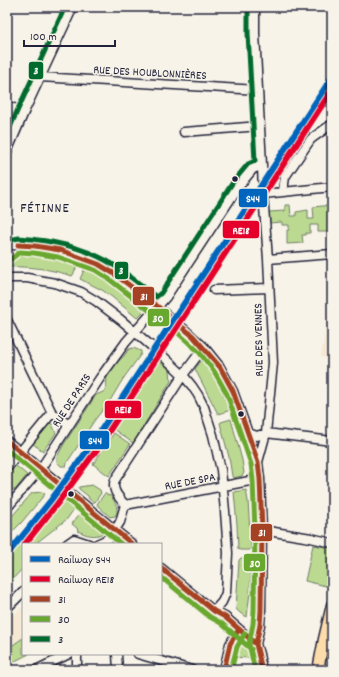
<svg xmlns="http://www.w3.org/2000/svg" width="339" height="677" viewBox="0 0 339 677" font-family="Dekko,sans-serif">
<rect width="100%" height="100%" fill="#f7f3e8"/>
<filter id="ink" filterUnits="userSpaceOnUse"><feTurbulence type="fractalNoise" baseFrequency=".025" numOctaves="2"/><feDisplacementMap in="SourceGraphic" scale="8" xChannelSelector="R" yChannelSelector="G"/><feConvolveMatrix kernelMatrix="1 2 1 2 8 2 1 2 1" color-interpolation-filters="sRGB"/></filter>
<g filter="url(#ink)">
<!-- built -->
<path fill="#f5e9d3" d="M329 306H332V360L321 357Z
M23 606V638L14 645 7 638V621Z"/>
<!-- green -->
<path fill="#bcd991" stroke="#6f7e66" d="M285 205H290L291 216H296V212L308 210V219H314L313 207 332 205V219L328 220 329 232H318V225H310V233H306V235H302L303 243 287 244V230H289V225H282V222L270 223 269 212 285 211Z
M15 255C35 255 57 259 77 266L73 275 72 276C51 269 29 266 7 267V258Z
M85 269C107 276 125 293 143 306L145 308 143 312 137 318 112 297 102 290 80 279 84 270Z
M133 348 141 351V354L123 379 111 399 94 421 68 461 66 466H61L57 462V457L64 444 96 395 103 392 106 389 107 376 117 362 124 356 129 349Z
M159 361 170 370 171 381 133 443 113 429Z
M201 361C213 369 225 397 229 410L228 411 218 414 215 408 195 369Z
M231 419 242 460 244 473 242 476 233 478 232 476 229 457 220 423 221 422Z
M50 423 52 424 56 433 43 451 33 444V443Z
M114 433 130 444 109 476 93 464Z
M15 465 27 475 15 490H13L7 488V475Z
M92 485 100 490 101 493 95 502H93L89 499 88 496 79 489V487Z
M246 490 248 501 251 548 250 550H240L238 549 237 525 234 492Z
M42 492 45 494 21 523 7 537V522L32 493Z
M105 493 107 495 111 496C115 502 120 510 115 516L110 517 98 506 97 504Z
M60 496 74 509 67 519 35 544H23V557L21 559 23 561V568L8 584H7V559Z
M80 513H83L103 529V533C95 538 86 535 78 531L77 528 72 524Z
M313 545 332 548V579L330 587 305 581Z
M241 558H251L250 592 247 617 240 613 236 609 239 560Z
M23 638V654H29L9 664 7 661V649Z
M237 643C249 641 254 655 257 665L254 666 250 658 230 657 233 646Z"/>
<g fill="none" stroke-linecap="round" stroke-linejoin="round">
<defs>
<path id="minor" d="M255 7V33L262 165 263 194 268 259 273 363 266 433 258 462 260 479 262 530 261 611 260 625 256 644 259 654 262 670
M40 77 258 90
M7 107 25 110
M184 132 260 126
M7 152 25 110 73 7
M283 191 285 177 311 139 332 124
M263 194 332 187
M7 245 35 246 60 250 98 264 113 273 183 328 204 347 220 367 233 391 258 461
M268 259 332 254
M7 278H27L55 283 81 292 96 301 121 320 164 357 183 375 192 386 198 395 204 407 213 435 221 470 225 511 228 553 226 593 222 602 214 611
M214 290 269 288
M7 320 52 413 69 425
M248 433 257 436 266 433 274 434 332 441
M7 441 132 544
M7 468 52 413
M125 505C119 497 111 490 115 480L183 375 204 347
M125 505 260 479
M7 508 41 468 100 378 126 342 166 297 239 186 253 169 262 165
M262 530 311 538 332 543
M67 544 74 539 89 544
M97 544 110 538 120 522 125 505
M161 568 200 600 214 611 225 617 256 644
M7 608 23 592
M77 654V670
M117 654 118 670
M138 654 192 670
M36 670 69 654
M224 670 230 644 239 629"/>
<path id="major" d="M318 670 324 639 332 605"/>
</defs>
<!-- minor casing -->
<use href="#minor" stroke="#22223b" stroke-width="11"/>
<!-- major casing -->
<use href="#major" stroke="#22223b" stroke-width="13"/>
<!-- minor -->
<use href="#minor" stroke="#f7f3e8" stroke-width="8"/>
<!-- major -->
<use href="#major" stroke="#fddcac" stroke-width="10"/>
<defs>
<path id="bus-1" d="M18 245 35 246 60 250 98 264 113 273 157 306 193 336 220 367 233 391 258 462 260 479 262 530 261 611 260 625 256 644 262 670
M7 441 132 544
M161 568 214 611 225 617 256 644
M224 670 230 644 239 629"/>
<path id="bus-2" d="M11 259 20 252 34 253 58 257 95 270 109 279 178 333 199 352 214 371 227 394 251 464 253 480 255 530 254 611 253 624 249 644 255 670
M7 450 121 544
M161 577 210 617 221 623 251 649
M231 670 237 647 245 633"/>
<path id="bus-3" d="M7 134 19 107 65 7
M7 244 14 239 19 238C49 240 80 246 107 261 124 271 140 284 156 297L161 293 233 182 248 164 255 161 248 33V7"/>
</defs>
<!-- bus-1 casing -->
<use href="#bus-1" stroke="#f7f3e8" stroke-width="8"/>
<!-- bus-2 casing -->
<use href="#bus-2" stroke="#f7f3e8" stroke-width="8"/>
<!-- bus-3 casing -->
<use href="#bus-3" stroke="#f7f3e8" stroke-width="8"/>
<!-- bus-1 -->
<use href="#bus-1" stroke="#a64224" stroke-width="5"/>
<!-- bus-2 -->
<use href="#bus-2" stroke="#69a82f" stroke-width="5"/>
<!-- bus-3 -->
<use href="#bus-3" stroke="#006b2d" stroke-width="5"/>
<defs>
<path id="rail-1" d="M7 555 51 500 92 444 332 77"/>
<path id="rail-2" d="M25 544 57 504 98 448 332 90"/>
</defs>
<!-- rail-1 casing -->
<use href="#rail-1" stroke="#f7f3e8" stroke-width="9"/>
<!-- rail-2 casing -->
<use href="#rail-2" stroke="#f7f3e8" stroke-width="9"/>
<!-- rail-1 -->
<use href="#rail-1" stroke="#0065bd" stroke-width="6"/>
<!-- rail-2 -->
<use href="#rail-2" stroke="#e4002b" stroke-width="6"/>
</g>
</g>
<!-- markers -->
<g fill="#22223b" stroke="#f7f3e8" stroke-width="1.5">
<circle cx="235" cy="179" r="3.5"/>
<circle cx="241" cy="414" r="3.5"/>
<circle cx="71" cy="494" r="3.5"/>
</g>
<g text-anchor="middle" stroke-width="3" stroke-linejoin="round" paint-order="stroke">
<!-- street labels -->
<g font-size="12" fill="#22223b" stroke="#f7f3e8">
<text transform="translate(150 72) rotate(3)" y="4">RUE DES HOUBLONNIÈRES</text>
<text transform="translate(258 340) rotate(-91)" y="4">RUE DES VENNES</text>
<text transform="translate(71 400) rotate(-57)" y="4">RUE DE PARIS</text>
<text transform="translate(190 481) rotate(-11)" y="4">RUE DE SPA</text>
</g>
<!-- quarter labels -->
<g font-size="14" letter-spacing="1" fill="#22223b" stroke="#f7f3e8">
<text x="45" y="212">FÉTINNE</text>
</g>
</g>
<g stroke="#f7f3e8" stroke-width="1.5">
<rect x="28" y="61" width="16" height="19" rx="4" fill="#006b2d"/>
<rect x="238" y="188" width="30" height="20" rx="4" fill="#0065bd"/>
<rect x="222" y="220" width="38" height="19" rx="4" fill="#e4002b"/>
<rect x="114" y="261" width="15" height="19" rx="4" fill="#006b2d"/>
<rect x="132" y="286" width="23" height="20" rx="4" fill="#a64224"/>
<rect x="147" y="308" width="23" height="19" rx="4" fill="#69a82f"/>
<rect x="104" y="400" width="38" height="19" rx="4" fill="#e4002b"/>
<rect x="79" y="430" width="31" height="20" rx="4" fill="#0065bd"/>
<rect x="250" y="523" width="23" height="19" rx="4" fill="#a64224"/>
<rect x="243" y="553" width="23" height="19" rx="4" fill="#69a82f"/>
</g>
<g font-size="11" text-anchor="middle" font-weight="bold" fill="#fff">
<text x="36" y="74">3</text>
<text x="253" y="202">S44</text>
<text x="241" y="234">RE18</text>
<text x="121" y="274">3</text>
<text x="144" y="300">31</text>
<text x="158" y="322">30</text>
<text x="123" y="413">RE18</text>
<text x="95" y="444">S44</text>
<text x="262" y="536">31</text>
<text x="255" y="567">30</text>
</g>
<!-- margin -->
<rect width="339" height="677" fill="none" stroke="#f7f3e8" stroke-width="24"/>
<rect x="12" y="12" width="315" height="653" fill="none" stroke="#22223b" stroke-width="1.5" filter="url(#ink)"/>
<!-- legend -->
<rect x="22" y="543" width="140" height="112" fill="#f7f3e8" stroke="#a29fa3"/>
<rect x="30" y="556" width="20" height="6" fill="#0065bd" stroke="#a29fa3"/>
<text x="58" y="563" font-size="12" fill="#22223b">Railway S44</text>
<rect x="30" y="576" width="20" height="6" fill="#e4002b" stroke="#a29fa3"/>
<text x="58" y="583" font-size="12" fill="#22223b">Railway RE18</text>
<rect x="30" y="596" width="20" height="6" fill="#a64224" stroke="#a29fa3"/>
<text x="58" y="603" font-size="12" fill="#22223b">31</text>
<rect x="30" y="616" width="20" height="6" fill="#69a82f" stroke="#a29fa3"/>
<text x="58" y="623" font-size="12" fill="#22223b">30</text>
<rect x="30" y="636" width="20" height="6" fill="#006b2d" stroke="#a29fa3"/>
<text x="58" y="643" font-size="12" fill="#22223b">3</text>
<!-- scale -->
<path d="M24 40v6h91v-6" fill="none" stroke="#22223b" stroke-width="2"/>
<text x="30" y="40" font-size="12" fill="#22223b" stroke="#f7f3e8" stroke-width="3" paint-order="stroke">100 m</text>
</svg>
